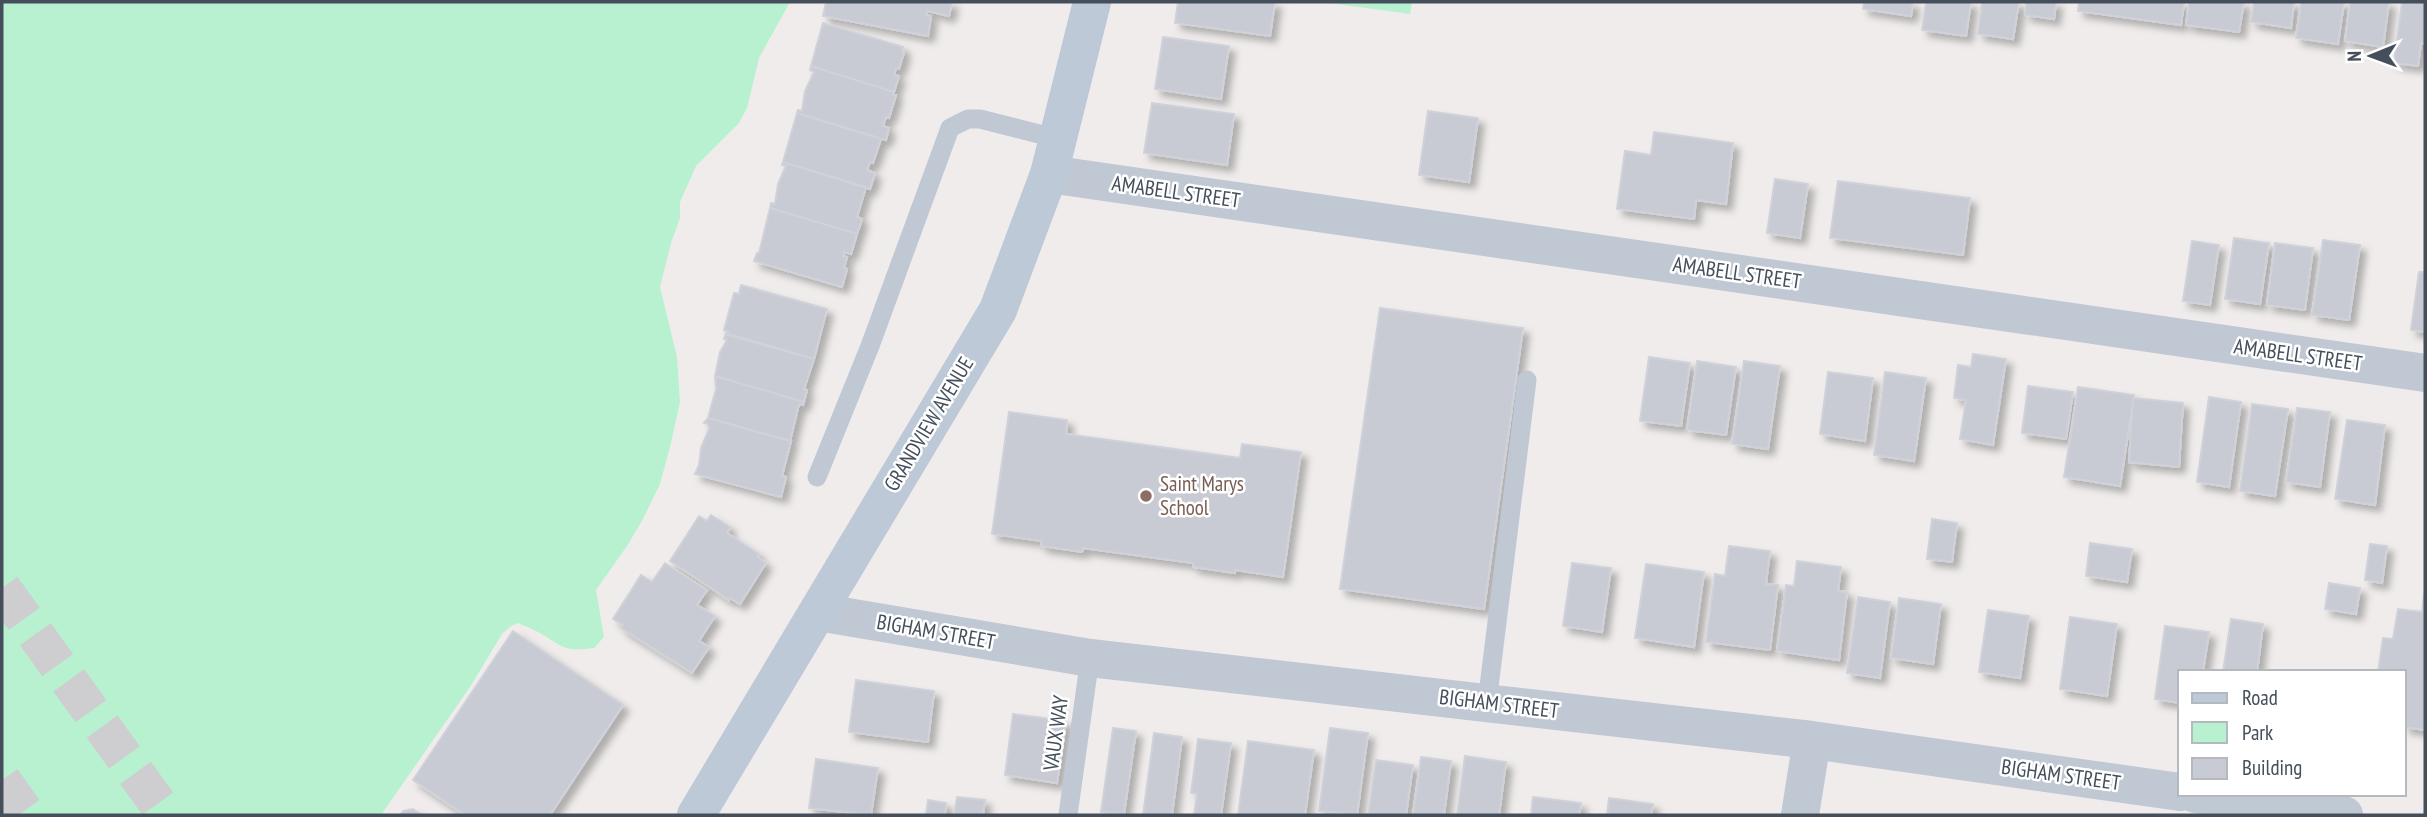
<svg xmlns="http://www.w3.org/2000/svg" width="2427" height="817" viewBox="0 0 2427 817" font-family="'PT Sans Narrow',sans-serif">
<defs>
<filter id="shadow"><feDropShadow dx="6" dy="6" stdDeviation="3.5" flood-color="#0004"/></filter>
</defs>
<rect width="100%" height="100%" fill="#f0ecec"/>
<!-- green -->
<path fill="#b7f1d0" d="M2 2H790L759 58 747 108 739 123 696 166 680 202V218L671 243 660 287 677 357 680 402 671 443 660 484 643 519 627 546 596 590 604 637 594 648C559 653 561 643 534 630 529 627 524 626 518 623L511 626 502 634 470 687 381 815H2Z
M1322 2H1412L1410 14Z"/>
<!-- building -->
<path fill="#c8cbd3" stroke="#d0d2d9" stroke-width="2" filter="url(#shadow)" d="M826 2H952L949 16 927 11 926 15 931 16 928 36 823 16Z
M1178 2H1275L1270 36 1175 23Z
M1864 2H1913L1911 16 1863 9Z
M1926 2H1971L1966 36 1922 30Z
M1982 2H2019L2013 39 1978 34Z
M2026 2H2056L2054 19 2025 15Z
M2079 2H2184L2181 25 2078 11Z
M2189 2H2244L2239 32 2186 25Z
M2254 2H2294L2291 28 2251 22Z
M2301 2H2344L2338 44 2296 38Z
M2350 2H2389L2383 47 2345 41Z
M2402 2H2425V44L2421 43 2418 66 2394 63Z
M823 23 903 47 902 51 904 52 899 69 896 68 894 75 899 76 894 92 811 66Z
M1163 37 1229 46 1221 99 1155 89Z
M811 66 894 92 893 95H896L889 118 886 117 883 126 889 128 886 140 797 113 798 110 802 111 805 91 814 72 810 70Z
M1152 103 1234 114 1227 165 1144 153Z
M1428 111 1478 118 1469 182 1419 175Z
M797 113 881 139 873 163 870 162 867 170 875 173 870 189 783 162Z
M1654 132 1733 143 1726 204 1696 200 1694 219 1617 209 1625 151 1651 155Z
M783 162 866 187 857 217 862 219 857 234 770 208 771 203 775 204 778 184 786 166 782 165Z
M1775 179 1808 184 1800 238 1767 233Z
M1838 181 1970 198 1963 255 1830 238Z
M770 208 857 234 851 254 844 252 843 256 847 257 844 268 847 269 842 287 754 261 757 253H759Z
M2234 238 2269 243 2260 304 2225 299Z
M2323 240 2360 245 2349 320 2312 315Z
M2192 241 2219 245 2210 305 2183 301Z
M2275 243 2313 248 2305 310 2267 305Z
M2419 272H2425V332L2411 330Z
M741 285 827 309 814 359 727 335 728 331 724 330 734 293 739 294Z
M1380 308 1523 328 1484 609 1340 589Z
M726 333 814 359 804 389 807 390 804 402 715 376 720 352 727 340 724 339Z
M1973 354 2006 359 1993 445 1960 439 1966 400 1954 398 1958 365 1971 367Z
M1649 357 1690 363 1681 426 1640 421Z
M1697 361 1736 367 1726 435 1687 430Z
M1744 361 1780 366 1768 449 1732 444Z
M1828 372 1873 378 1865 441 1820 434Z
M1885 372 1926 378 1914 461 1874 455Z
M715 376 804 402 803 405 799 404 790 441 708 418 716 389Z
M2028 386 2073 392 2066 439 2022 433Z
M2078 387 2134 395 2120 486 2064 477Z
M2209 397 2241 402 2229 487 2197 482Z
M2133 398 2183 403 2179 467 2129 462Z
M2252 404 2288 409 2275 496 2240 491Z
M2297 408 2330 412 2320 487 2286 482Z
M1009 412 1067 420 1066 434 1240 458 1242 444 1301 452 1283 577 1235 570V573L1193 567V563L1083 548 1082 552 1041 546 1042 541 992 534Z
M708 418 791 441 782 476 786 477 781 497 695 474 699 465 701 448 709 429 708 424 704 423Z
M2347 420 2385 425 2375 505 2335 499Z
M711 515 730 527 727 533 759 554 757 557 766 563 740 604 730 598 729 600 670 561 699 516 707 521Z
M1932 519 1957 523 1952 562 1927 559Z
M2090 543 2132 549 2127 582 2086 576Z
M2370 544 2387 546 2382 583 2365 580Z
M1729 546 1770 551 1766 584 1778 585 1770 650 1706 642 1715 574 1725 576Z
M1797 561 1841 567 1838 591 1847 592 1839 660 1777 651 1786 585 1794 586Z
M665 563 707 590 697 605 715 616 699 641 709 647 692 673 621 628 623 625 613 619 641 575 652 582Z
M1572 563 1611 568 1602 632 1563 626Z
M1646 564 1704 572 1694 647 1635 638Z
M2329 583 2360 588 2356 614 2325 609Z
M2424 594H2425V730L2404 727V672H2378L2383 638 2393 639 2398 609 2422 612Z
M1858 597 1890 602 1880 678 1847 673Z
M1899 598 1941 604 1933 664 1891 658Z
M1988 610 2029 616 2020 678 1979 672Z
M2070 617 2117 624 2107 696 2060 689Z
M2231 619 2263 624 2257 672H2223Z
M2165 626 2209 632 2203 672H2180V703L2155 699Z
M513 631 623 705 550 815H465L413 780Z
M856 680 934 691 928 742 849 732Z
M1013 714 1066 721 1057 783 1005 775Z
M1113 728 1136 731 1124 814 1101 812Z
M1330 728 1368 733 1357 815 1319 811Z
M1154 733 1182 737 1172 815H1143Z
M1198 739 1231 743 1221 815H1194L1197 794 1191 793Z
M1248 741 1314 750 1305 815H1238Z
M1465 756 1506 762 1499 815H1457Z
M1421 757 1451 761 1444 815H1413Z
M816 759 878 768 871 815 809 808Z
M1376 760 1413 765 1406 815H1368Z
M957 797 985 800 983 815H954Z
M1533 797 1581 803 1579 815H1531Z
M1609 798 1653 804 1651 815H1607Z
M928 800 946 803 945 815H926Z
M413 809 422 815H400L403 811Z"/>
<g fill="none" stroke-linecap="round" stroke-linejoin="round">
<!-- highway-tunnel -->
<path stroke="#cecdcf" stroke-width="38" stroke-dasharray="38 19" stroke-linecap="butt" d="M2 588 166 815
M2 780 27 815"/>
<!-- lane -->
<path stroke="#bfc8d3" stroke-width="19" d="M817 477 870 346 950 128 968 119H980L1059 139
M1487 703 1527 380
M1068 815 1090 658"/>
<!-- street -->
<path stroke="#bfc8d3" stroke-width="38" d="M1049 174 2425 373
M818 612 1090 658 1812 740 2180 792
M2195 794 2344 815
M1800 815 1812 740"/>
<!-- secondary -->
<path stroke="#bec9d7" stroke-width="38" d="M696 815 998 310 1049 174 1092 2"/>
</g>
<!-- markers -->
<circle fill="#8d6e63" stroke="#fff" stroke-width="2.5" cx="1146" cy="496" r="7"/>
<g text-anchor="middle" stroke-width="5" stroke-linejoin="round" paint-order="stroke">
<!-- street labels -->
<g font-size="21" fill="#444f5b" stroke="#fff">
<text transform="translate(1176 192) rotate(8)" y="7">AMABELL STREET</text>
<text transform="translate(1737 273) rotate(8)" y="7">AMABELL STREET</text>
<text transform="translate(2298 355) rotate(8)" y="7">AMABELL STREET</text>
<text transform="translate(929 424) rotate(-59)" y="7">GRANDVIEW AVENUE</text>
<text transform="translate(936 632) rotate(10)" y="7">BIGHAM STREET</text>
<text transform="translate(1499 704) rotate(7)" y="7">BIGHAM STREET</text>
<text transform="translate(1056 733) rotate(-82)" y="7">VAUX WAY</text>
<text transform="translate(2061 775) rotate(8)" y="7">BIGHAM STREET</text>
</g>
<!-- education labels -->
<g font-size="21" fill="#785e54" stroke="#fff" text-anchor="start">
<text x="1160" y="491">Saint Marys<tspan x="1160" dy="24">School</tspan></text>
</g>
</g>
<!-- border -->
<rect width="2427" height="817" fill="none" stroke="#444f5b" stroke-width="7"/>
<!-- legend -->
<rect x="2178" y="670" width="228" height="126" fill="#ffffff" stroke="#b4b9bd" stroke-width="2"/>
<rect x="2192" y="693" width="35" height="10" fill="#bec9d7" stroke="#b4b9bd" stroke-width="2"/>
<text x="2242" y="705" font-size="21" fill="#444f5b">Road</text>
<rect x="2192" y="722" width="35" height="21" fill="#b7f1d0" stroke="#b4b9bd" stroke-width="2"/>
<text x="2242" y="740" font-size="21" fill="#444f5b">Park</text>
<rect x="2192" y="758" width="35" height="21" fill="#c8cbd3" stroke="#b4b9bd" stroke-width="2"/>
<text x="2242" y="775" font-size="21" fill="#444f5b">Building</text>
<!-- north arrow -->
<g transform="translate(2371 56) rotate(269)" stroke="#ffffff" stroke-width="5" paint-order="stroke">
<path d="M0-5L12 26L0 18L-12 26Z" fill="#444f5b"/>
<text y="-10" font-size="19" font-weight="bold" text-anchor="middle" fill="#444f5b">N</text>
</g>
</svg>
